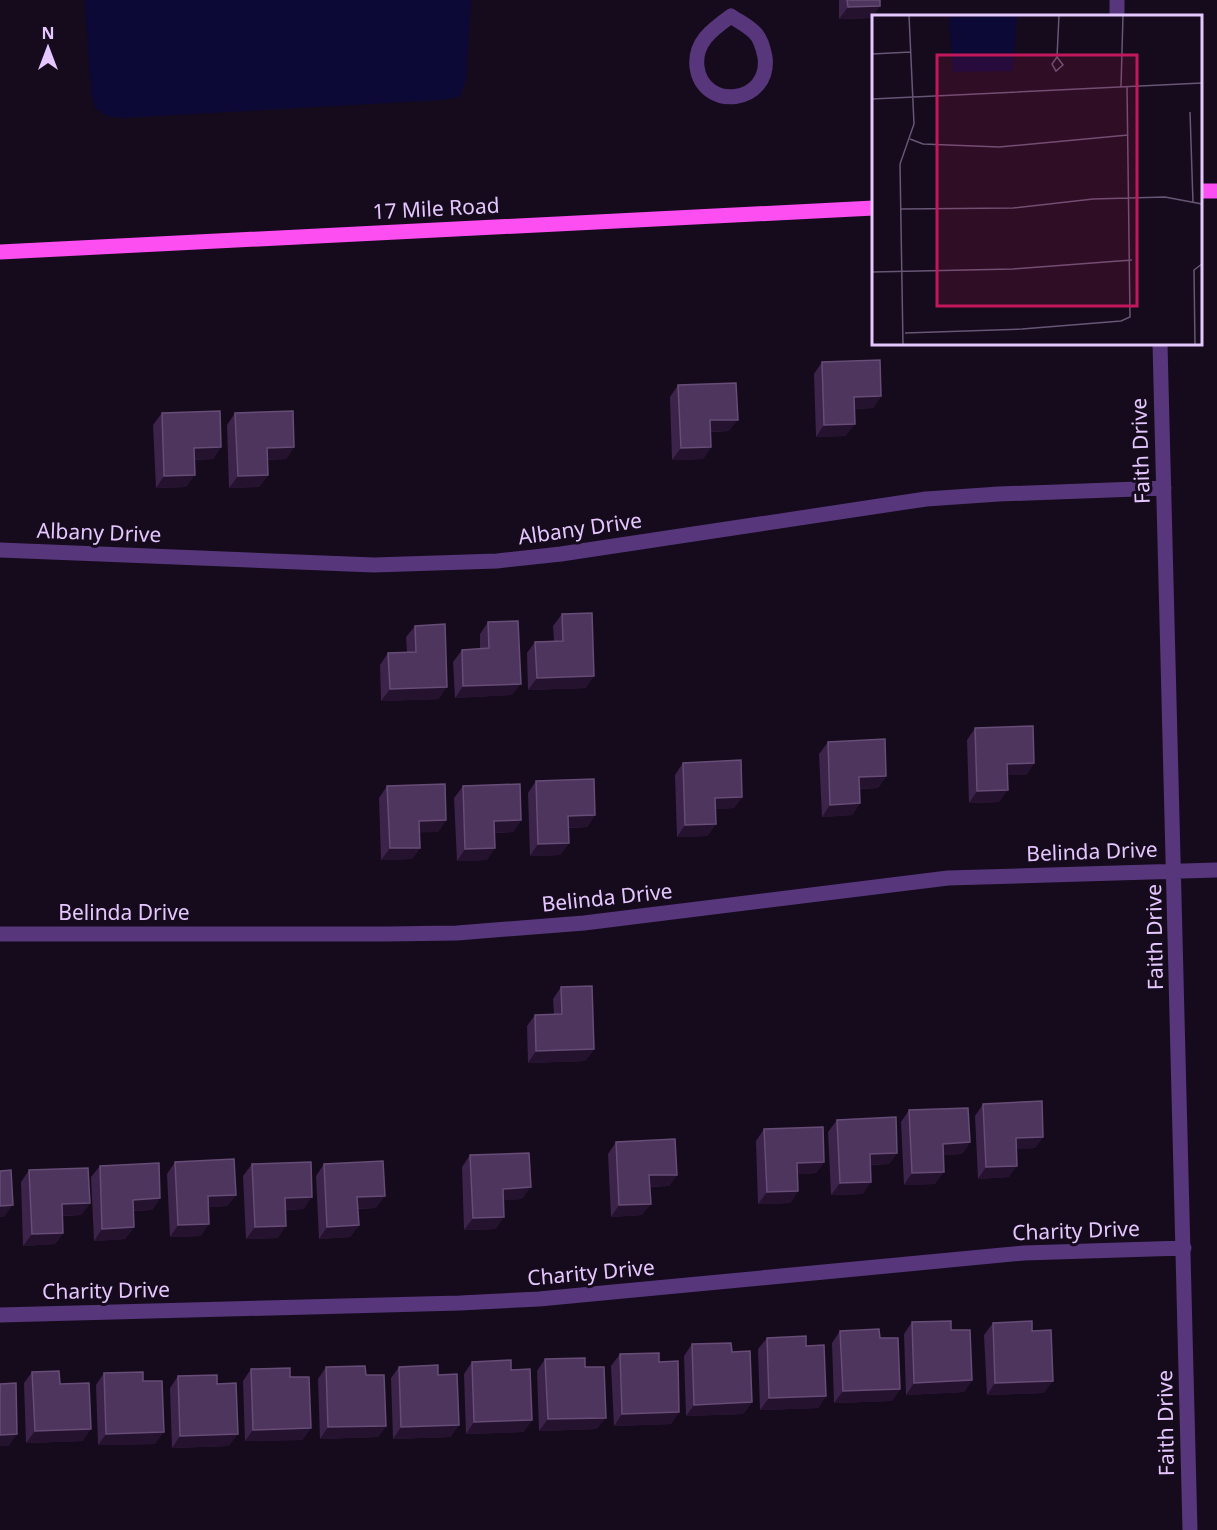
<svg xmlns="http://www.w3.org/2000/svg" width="1217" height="1530" viewBox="0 0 1217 1530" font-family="'Noto Sans',sans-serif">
<rect width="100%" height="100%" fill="#150b1c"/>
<!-- water -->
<path fill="#0c0937" d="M85 0H471L466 79 460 97 442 100 122 118 107 116 95 108 91 94Z"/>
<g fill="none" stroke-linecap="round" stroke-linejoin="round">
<!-- minor -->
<path stroke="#57367b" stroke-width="15" d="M1117 0V16
M731 16C738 21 747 25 754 32 761 38 763 48 765 57 771 104 703 112 697 67 694 42 713 29 731 16Z
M1160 344 1190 1530
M0 550 374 565 497 561 561 554 926 499 999 494 1164 488
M0 934H387L457 933 584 923 948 878 1217 870
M0 1315 460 1303 539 1299 1024 1253 1184 1248"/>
<!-- major -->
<path stroke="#fd4ef2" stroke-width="15" d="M1200 191H1217
M0 252 874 208"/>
</g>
<!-- wall -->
<path fill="#3c234a" d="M839 0H880L872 18 839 19Z
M822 362 881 396 873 408 854 409 846 436 816 437 814 374Z
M678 385 729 431 711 432V447L703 459 672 460 670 397Z
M162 413 221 447 213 459 194 460 186 487 156 488 153 425Z
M235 413 294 447 286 459 267 460 268 475 259 487 229 488 227 425Z
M562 614 586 688 528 690 527 653 535 642 554 641 553 626Z
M488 622 512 695 455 698 453 662 462 650 480 649V634Z
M415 626 439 699 381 701 380 665 388 653 407 652 406 637Z
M975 728 1034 763 1026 775H1007L999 802 969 803 967 740Z
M828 742 886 776 878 788 860 789V803L852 815 822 817 819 754Z
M683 763 742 797 734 808 715 809 716 824 707 836 677 837 675 775Z
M536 781 595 815 587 827 568 828 569 843 560 855 530 856 528 793Z
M387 786 446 820 438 832H419L420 848 412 859 381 860 379 798Z
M463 786 521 820 513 832 494 833 487 860 457 861 454 798Z
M561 987 594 1049 585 1061 528 1063 527 1026 535 1015 554 1014 553 999Z
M983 1104 1043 1137 1035 1148 1016 1149 1009 1177 978 1179 975 1116Z
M909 1110 970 1142 962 1154 943 1155 935 1184 904 1185 901 1122Z
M837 1120 897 1153 889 1164 870 1165 863 1194 831 1195 828 1132Z
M764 1129 824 1162 816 1173 798 1174V1191L790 1203 758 1204 756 1141Z
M616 1142 677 1175 669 1186 650 1187 642 1215 611 1217 608 1154Z
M470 1155 522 1199 504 1200 496 1229 464 1230 462 1167Z
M175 1162 236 1195 227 1206 209 1207 201 1236 170 1237 167 1174Z
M252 1164 304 1209 285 1210 278 1238 246 1239 243 1176Z
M324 1164 376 1208 358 1209 359 1225 350 1237 319 1239 316 1176Z
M100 1166 160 1198 152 1210 133 1211 134 1227 125 1239 94 1241 91 1177Z
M29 1170 90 1203 81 1215 63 1216V1233L55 1244 23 1246 21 1182Z
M912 1322 951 1330 972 1380 964 1392 906 1395 904 1334Z
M993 1323 1032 1331 1044 1393 987 1395 984 1335Z
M840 1331 880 1338 900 1389 892 1401 834 1403 832 1343Z
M767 1338 806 1346 826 1396 818 1408 760 1410 758 1349Z
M692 1344 732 1352 752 1402 743 1414 686 1416 684 1356Z
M620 1354 659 1362 679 1412 671 1424 614 1426 611 1366Z
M545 1359 585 1367 597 1429 539 1431 537 1371Z
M472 1362 511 1370 524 1432 466 1434 464 1374Z
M326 1367 366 1375 386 1426 378 1437 320 1439 318 1379Z
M399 1367 438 1375 459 1425 450 1437 393 1439 391 1378Z
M251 1369 290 1377 311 1428 302 1440 245 1441 243 1381Z
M32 1372 60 1384 83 1441 26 1443 24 1383Z
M104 1373 143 1381 155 1444 98 1445 96 1385Z
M178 1376 217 1384 229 1446 172 1448 170 1388Z"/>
<!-- shaded-wall -->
<path fill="#25122f" d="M880 6 872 18 839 19 848 7Z
M881 396 873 408 845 409 854 397Z
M710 420H738L729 431 702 432Z
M855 424 846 436 816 437 824 425Z
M221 447 213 459 185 460 194 448Z
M294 447 286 459 258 460 267 448Z
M711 447 703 459 672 460 681 448Z
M195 475 186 487 156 488 164 476Z
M268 475 259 487 229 488 238 476Z
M594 676 586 688 528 690 537 678Z
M521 684 512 695 455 698 463 686Z
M447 687 439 699 381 701 390 689Z
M1034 763 1026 775H998L1007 764Z
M886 776 878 788 851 789 859 777Z
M1008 790 999 802 969 803 977 791Z
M742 797 734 808 706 810 715 798Z
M860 803 852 815 822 817 830 805Z
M595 815 587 827 559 828 568 816Z
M446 820 438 832 411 833 419 821Z
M521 820 513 832 486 833 494 821Z
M716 824 707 836 677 837 685 825Z
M569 843 560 855 530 856 538 844Z
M390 848H420L412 859 381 860Z
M495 848 487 860 457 861 465 849Z
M594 1049 585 1061 528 1063 536 1051Z
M1043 1137 1035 1148 1008 1150 1016 1138Z
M970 1142 962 1154 934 1156 943 1144Z
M897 1153 889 1164 861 1165 870 1154Z
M824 1162 816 1173 789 1175 797 1163Z
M1017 1166 1009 1177 978 1179 986 1167Z
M944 1172 935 1184 904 1185 912 1173Z
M649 1175H677L669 1186 641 1187Z
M871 1182 863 1194 831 1195 840 1183Z
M531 1187 522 1199 495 1201 503 1189Z
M798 1191 790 1203 758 1204 767 1192Z
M236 1195 227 1206 200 1208 208 1196Z
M385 1196 376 1208 349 1209 357 1197Z
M312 1197 304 1209 276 1210 285 1198Z
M160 1198 152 1210 124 1211 133 1200Z
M90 1203 81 1215 54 1216 62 1204Z
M651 1204 642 1215 611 1217 619 1205Z
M13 1205 4 1217H0V1206Z
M504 1217 496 1229 464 1230 473 1218Z
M209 1224 201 1236 170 1237 178 1225Z
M359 1225 350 1237 319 1239 327 1227Z
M286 1226 278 1238 246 1239 255 1227Z
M134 1227 125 1239 94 1241 102 1229Z
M63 1233 55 1244 23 1246 32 1234Z
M972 1380 964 1392 906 1395 914 1383Z
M1053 1381 1044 1393 987 1395 995 1383Z
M900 1389 892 1401 834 1403 843 1391Z
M826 1396 818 1408 760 1410 769 1398Z
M752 1402 743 1414 686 1416 694 1405Z
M679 1412 671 1424 614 1426 622 1414Z
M606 1418 597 1429 539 1431 548 1419Z
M532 1420 524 1432 466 1434 474 1422Z
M459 1425 450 1437 393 1439 401 1427Z
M386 1426 378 1437 320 1439 328 1427Z
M311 1428 302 1440 245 1441 253 1430Z
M91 1429 83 1441 26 1443 35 1431Z
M164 1432 155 1444 98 1445 106 1434Z
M17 1434 9 1446H0V1435Z
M238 1434 229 1446 172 1448 180 1436Z"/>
<!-- building -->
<path fill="#4e355d" stroke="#664c76" stroke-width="1.5" d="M847 0H880V6L848 7Z
M880 360 881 396 854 397 855 424 824 425 822 362Z
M736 383 738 420H710L711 447 681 448 678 385Z
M220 411 221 447 194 448 195 475 164 476 162 413Z
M293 411 294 447 267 448 268 475 238 476 235 413Z
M592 613 594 676 537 678 535 642 563 641 562 614Z
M518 621 521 684 463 686 462 650 489 648 488 622Z
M445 624 447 687 390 689 388 653 416 652 415 626Z
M1033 726 1034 763 1007 764 1008 790 977 791 975 728Z
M885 739 886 776 859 777 860 803 830 805 828 742Z
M741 760 742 797 715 798 716 824 685 825 683 763Z
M594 779 595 815 568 816 569 843 538 844 536 781Z
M445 784 446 820 419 821 420 848H390L387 786Z
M520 784 521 820 494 821 495 848 465 849 463 786Z
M592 986 594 1049 536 1051 535 1015 562 1014 561 987Z
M1042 1101 1043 1137 1016 1138 1017 1166 986 1167 983 1104Z
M968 1108 970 1142 943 1144 944 1172 912 1173 909 1110Z
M896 1117 897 1153 870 1154 871 1182 840 1183 837 1120Z
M823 1127 824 1162 797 1163 798 1191 767 1192 764 1129Z
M675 1139 677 1175H649L651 1204 619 1205 616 1142Z
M529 1153 531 1187 503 1189 504 1217 473 1218 470 1155Z
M234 1159 236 1195 208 1196 209 1224 178 1225 175 1162Z
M383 1161 385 1196 357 1197 359 1225 327 1227 324 1164Z
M311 1162 312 1197 285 1198 286 1226 255 1227 252 1164Z
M159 1163 160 1198 133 1200 134 1227 102 1229 100 1166Z
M88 1168 90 1203 62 1204 63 1233 32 1234 29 1170Z
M11 1170 13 1205 0 1206V1171Z
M951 1321V1330H970L972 1380 914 1383 912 1322Z
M1032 1321V1331L1051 1330 1053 1381 995 1383 993 1323Z
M879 1329 880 1338H898L900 1389 843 1391 840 1331Z
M806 1336V1346L824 1345 826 1396 769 1398 767 1338Z
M731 1343 732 1352 750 1351 752 1402 694 1405 692 1344Z
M659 1353V1362L678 1361 679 1412 622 1414 620 1354Z
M585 1358V1367H604L606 1418 548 1419 545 1359Z
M511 1360V1370L530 1369 532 1420 474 1422 472 1362Z
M438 1365V1375L457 1374 459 1425 401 1427 399 1367Z
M365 1366 366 1375H384L386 1426 328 1427 326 1367Z
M290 1368V1377H309L311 1428 253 1430 251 1369Z
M59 1371 60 1384 89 1383 91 1429 35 1431 32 1372Z
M143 1372V1381H162L164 1432 106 1434 104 1373Z
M217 1375V1384L236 1383 238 1434 180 1436 178 1376Z
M16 1383 17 1434 0 1435V1384Z"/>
<g text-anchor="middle" stroke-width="6" stroke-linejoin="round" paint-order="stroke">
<!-- street labels -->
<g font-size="21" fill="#e5c6fe" stroke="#150b1c">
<text transform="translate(436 209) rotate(-3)" y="7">17 Mile Road</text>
<text transform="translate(1141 451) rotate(-92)" y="7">Faith Drive</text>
<text transform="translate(580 529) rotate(-8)" y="7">Albany Drive</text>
<text transform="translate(99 533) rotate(2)" y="7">Albany Drive</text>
<text transform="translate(1092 852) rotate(-2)" y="7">Belinda Drive</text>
<text transform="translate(607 898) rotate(-6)" y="7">Belinda Drive</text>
<text x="124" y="920">Belinda Drive</text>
<text transform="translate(1155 937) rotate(-91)" y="7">Faith Drive</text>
<text transform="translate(1076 1231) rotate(-2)" y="7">Charity Drive</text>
<text transform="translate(591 1273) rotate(-5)" y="7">Charity Drive</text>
<text transform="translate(106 1291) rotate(-1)" y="7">Charity Drive</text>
<text transform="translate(1166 1423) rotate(-91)" y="7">Faith Drive</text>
</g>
</g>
<!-- overview -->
<g transform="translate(872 15)">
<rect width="330" height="330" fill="#150b1c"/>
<path d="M145 0 141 56 81 57 77 2Z" fill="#0c0937"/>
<path fill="none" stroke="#685676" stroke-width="1.5" d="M0 39 39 37M185 42 191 50 184 56 180 49 185 42 187 0M249 72 251 0M0 84 330 68M318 97 321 188M38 124 51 129 127 132 256 120M29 194 141 193 221 184 293 182 330 189M0 257 141 254 260 245M33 318 150 314 249 306 258 302 255 71M31 330 28 149 42 109 37 0M323 330 322 255 330 249"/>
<path fill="#c2185b" fill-opacity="0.15" stroke="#c2185b" stroke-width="3" d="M65 40H265V291H65Z"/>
<rect width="330" height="330" fill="none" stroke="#e5c6fe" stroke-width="3"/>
</g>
<!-- north arrow -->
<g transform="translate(48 48)" stroke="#150b1c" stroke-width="4.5" paint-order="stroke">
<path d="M0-4.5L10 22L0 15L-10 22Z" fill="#e5c6fe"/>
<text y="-9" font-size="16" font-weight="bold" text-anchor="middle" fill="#e5c6fe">N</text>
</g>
</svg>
